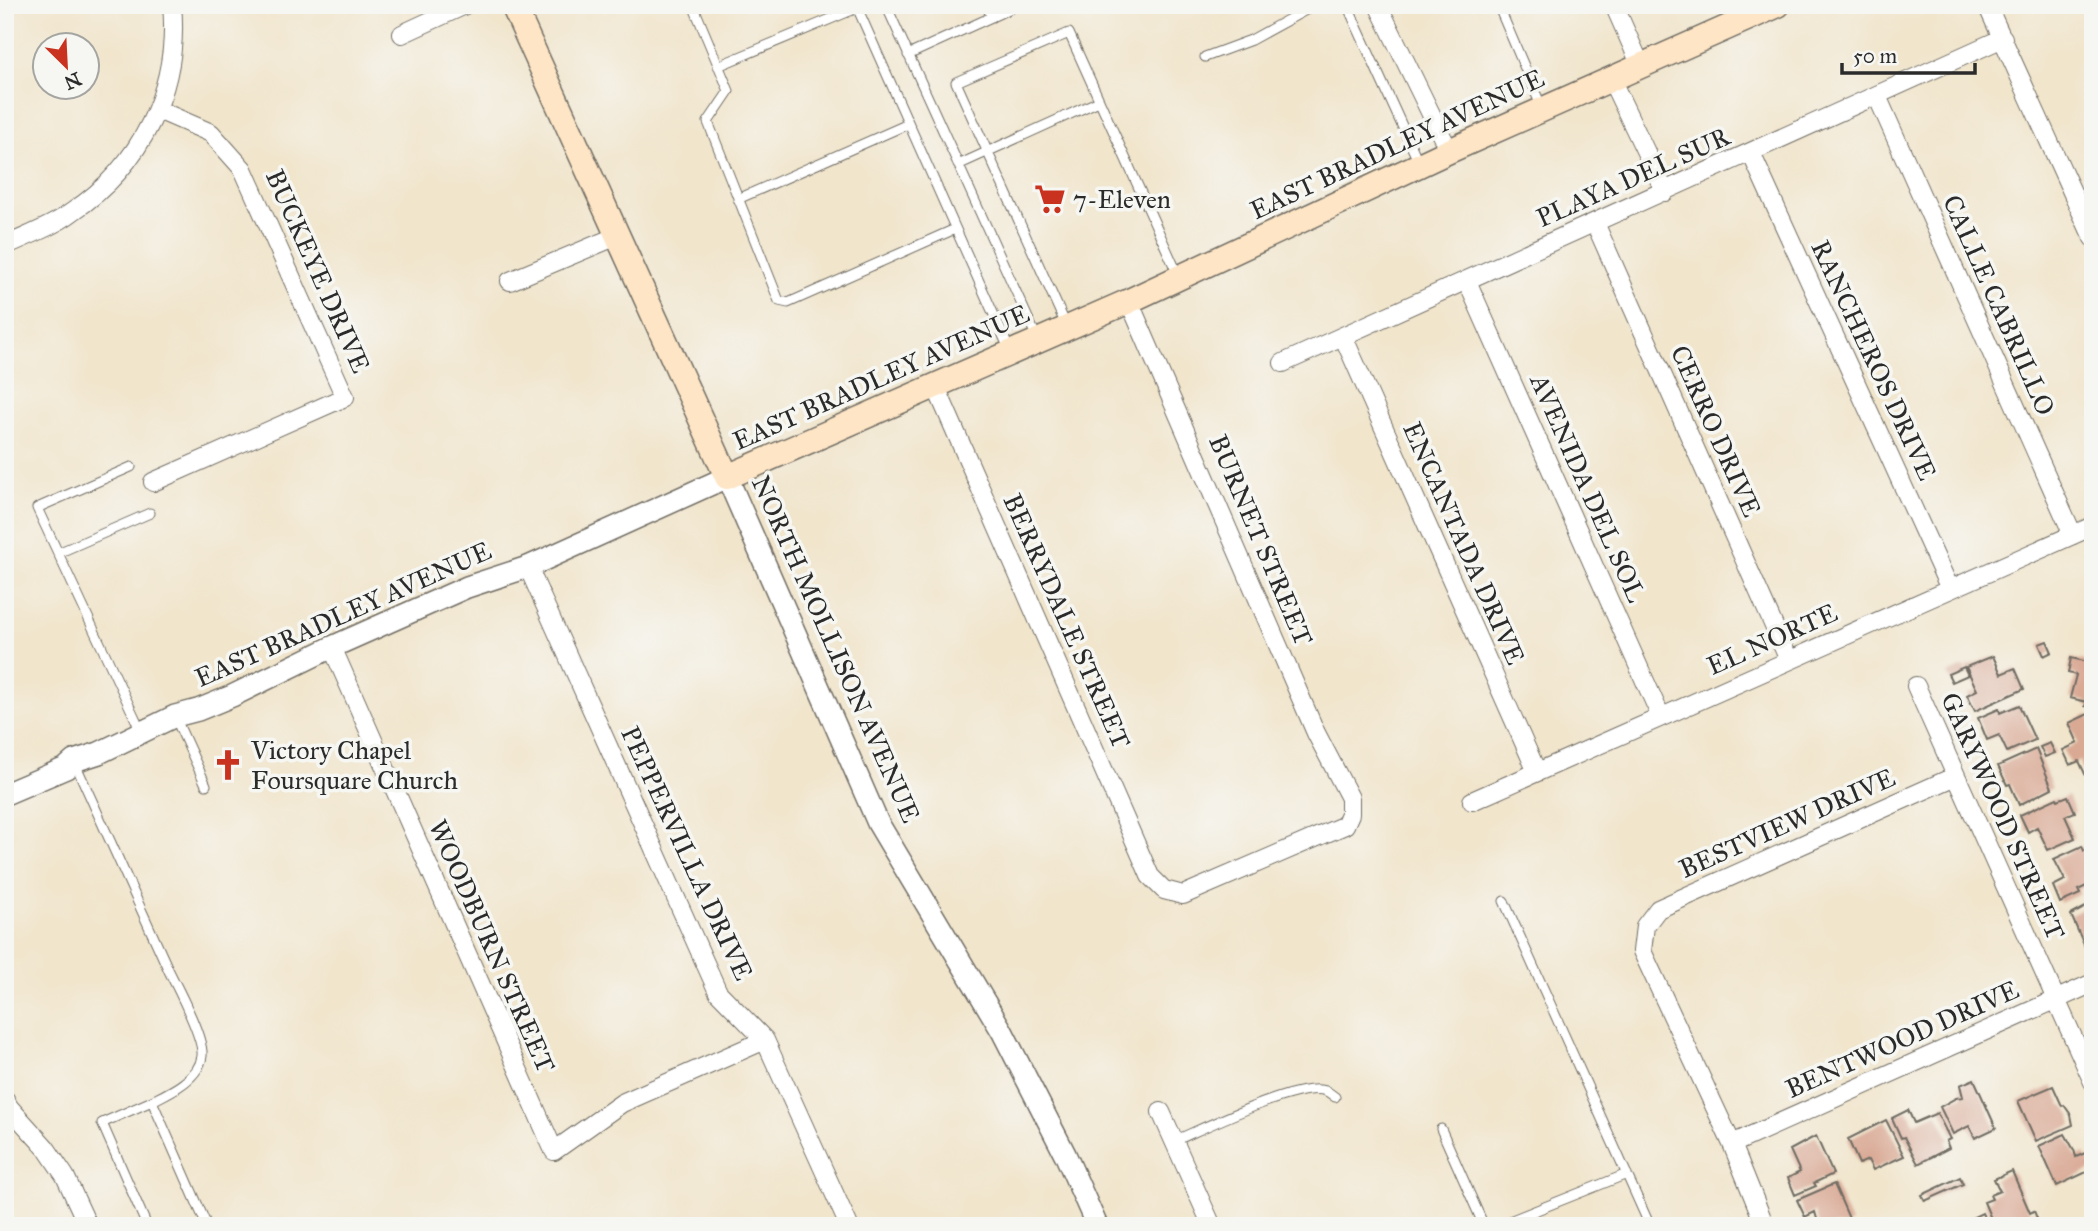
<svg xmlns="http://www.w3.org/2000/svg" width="2098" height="1231" viewBox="0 0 2098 1231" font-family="'IM FELL Great Primer',serif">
<rect width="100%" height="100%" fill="#f6f6f2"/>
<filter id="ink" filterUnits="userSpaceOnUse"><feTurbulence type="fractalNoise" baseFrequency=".0143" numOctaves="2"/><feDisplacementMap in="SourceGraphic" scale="14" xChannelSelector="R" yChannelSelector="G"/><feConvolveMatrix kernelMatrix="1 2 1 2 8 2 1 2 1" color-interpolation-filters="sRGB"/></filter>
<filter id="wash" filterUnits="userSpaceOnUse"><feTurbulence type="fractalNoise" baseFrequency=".00686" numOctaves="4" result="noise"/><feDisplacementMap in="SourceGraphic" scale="28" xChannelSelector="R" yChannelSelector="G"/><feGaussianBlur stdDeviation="1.57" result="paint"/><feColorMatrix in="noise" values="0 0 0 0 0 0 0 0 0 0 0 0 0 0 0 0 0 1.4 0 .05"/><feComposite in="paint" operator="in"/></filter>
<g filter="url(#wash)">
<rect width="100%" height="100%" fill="#f1e5cc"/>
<g id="blocks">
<!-- building -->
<path fill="#d9a994" d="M2047 641 2052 652 2044 656 2039 644Z
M1993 656 2001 674 2015 668 2024 689 1975 711 1967 695 1977 690 1966 667Z
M2071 658 2093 663V708L2085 706 2087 702 2070 698 2076 675 2068 673Z
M1964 667 1968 675 1952 682 1948 674Z
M2019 705 2035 740 2007 752 1999 735 1987 740 1978 718 1999 709 2000 713Z
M2088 714 2093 724V782L2089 774 2086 776 2079 761 2070 765 2063 750 2078 743 2069 723Z
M2050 743 2055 753 2045 757 2040 747Z
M2036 749 2052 788 2019 805 2010 784 2007 785 1998 766Z
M2068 796 2075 812 2065 816 2075 838 2048 850 2037 827 2028 832 2020 815 2057 798 2058 800Z
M2082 846 2084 851 2093 847V864L2090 865 2093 883 2078 890 2080 894 2060 903 2053 886 2065 880 2054 859Z
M2093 903V952L2088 954 2071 915Z
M1974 1079 1996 1128 1975 1138 1969 1126 1953 1134 1940 1107 1956 1098 1963 1097 1960 1085Z
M2053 1086 2062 1106 2064 1105 2071 1115 2073 1125 2036 1141 2018 1101Z
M1908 1110 1914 1123 1937 1113 1950 1139 1946 1141 1949 1148 1918 1164 1904 1137 1901 1138 1892 1118Z
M1886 1120 1904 1156 1873 1170 1868 1160 1859 1164 1848 1139Z
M2065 1134 2074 1150 2076 1157 2085 1153 2093 1169 2057 1186 2039 1146Z
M1816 1136 1833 1174 1814 1183 1816 1186 1795 1195 1788 1178 1800 1172 1790 1150Z
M2012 1171 2030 1213 2034 1211 2040 1226H1994L1984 1202 1992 1199 1990 1195 2000 1191 1994 1179Z
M1960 1177 1963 1184 1925 1201 1922 1195Z
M1834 1184 1851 1223 1846 1226H1819L1815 1212 1805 1217 1797 1200Z
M1982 1213 1988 1226H1955Z"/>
</g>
</g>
<g filter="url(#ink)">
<use href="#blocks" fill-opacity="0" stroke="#706c63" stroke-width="2"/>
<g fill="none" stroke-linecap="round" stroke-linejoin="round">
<defs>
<path id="service" d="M693 5 729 91 708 122 779 301 788 303 955 229
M856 5 1010 351
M886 5 1037 338
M986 5 992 17
M1344 5 1348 7 1419 163
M1498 5 1542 108
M908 55 1018 5
M1205 57 1251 40 1315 5
M718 66 857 8
M958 165 1099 101
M738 199 908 124
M1066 325 956 82 1069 33 1179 277
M131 467 37 508 141 731
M58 553 150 513
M175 717 206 785
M74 761C106 831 138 901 169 971 178 989 204 1038 202 1056 199 1079 170 1092 152 1101
M1504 901 1650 1226
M1441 1129 1484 1226
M1174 1141C1202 1129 1299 1081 1326 1091 1329 1092 1332 1095 1335 1097
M147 1226 102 1123 152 1101 207 1226
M1497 1226 1627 1174"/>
<path id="minor" d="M1378 5 1449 151
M1614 5 1641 66
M1987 5 2093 238
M402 34 465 5
M1611 79 1665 192
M1877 96 2073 535
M1751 153 1950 589
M1595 223 1789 660
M5 246C28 235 52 227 72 212 141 166 180 88 172 5
M510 281 617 236
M1467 281 1661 717
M1343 336 1537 772
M1283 363 2003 38
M936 387 1150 876 1164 890 1183 895 1345 825 1350 814V798L1316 733 1129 301
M153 482 345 397 243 169 211 133 158 110
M528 567 718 992 765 1040 849 1226
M332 647 554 1151 622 1103 765 1040
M1916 686 2093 1082
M1472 801 2093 526
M5 1099 9 1107 46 1148 65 1176 88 1226
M1161 1112 1212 1226
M1732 1144 2093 983
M1765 1226 1732 1144 1642 951 1645 926 1658 909 1956 776"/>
<path id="tertiary" d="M5 794 66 768 74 761 99 753 175 716 198 710 232 696 332 647 467 587 528 567 727 477 878 823 1002 1031 1065 1154 1097 1226"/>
<path id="secondary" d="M513 5 727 477 1129 301 1449 151 1778 5"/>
</defs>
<!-- service casing -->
<use href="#service" stroke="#706c63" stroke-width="11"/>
<!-- minor casing -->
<use href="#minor" stroke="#706c63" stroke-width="20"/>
<!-- tertiary casing -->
<use href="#tertiary" stroke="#706c63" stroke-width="24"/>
<!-- secondary casing -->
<use href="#secondary" stroke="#706c63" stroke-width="27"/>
<!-- service -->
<use href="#service" stroke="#fff" stroke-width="9"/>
<!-- minor -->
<use href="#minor" stroke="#fff" stroke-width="18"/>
<!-- tertiary -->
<use href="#tertiary" stroke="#fff" stroke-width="21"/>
<!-- secondary -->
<use href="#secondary" stroke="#fee5c5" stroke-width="24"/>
</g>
</g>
<!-- icons -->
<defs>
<symbol id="supermarket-bare" viewBox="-9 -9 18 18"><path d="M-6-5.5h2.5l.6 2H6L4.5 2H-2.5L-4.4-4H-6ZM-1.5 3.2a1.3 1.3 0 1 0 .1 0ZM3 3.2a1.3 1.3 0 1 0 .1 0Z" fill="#c8321e" stroke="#f6f6f2" stroke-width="2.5" paint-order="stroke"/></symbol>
<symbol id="church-bare" viewBox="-9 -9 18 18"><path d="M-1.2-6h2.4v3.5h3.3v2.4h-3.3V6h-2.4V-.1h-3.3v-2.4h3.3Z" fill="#c8321e" stroke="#f6f6f2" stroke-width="2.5" paint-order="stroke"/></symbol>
</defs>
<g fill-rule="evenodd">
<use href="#supermarket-bare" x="1028" y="177" width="44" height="44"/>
<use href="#church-bare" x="206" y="743" width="44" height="44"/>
</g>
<g text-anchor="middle" stroke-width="7" stroke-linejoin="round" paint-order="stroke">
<!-- street labels -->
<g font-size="26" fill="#2b2b2b" stroke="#f6f6f2">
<text transform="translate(1397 144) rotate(-25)" y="9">EAST BRADLEY AVENUE</text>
<text transform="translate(1633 177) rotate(-24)" y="9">PLAYA DEL SUR</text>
<text transform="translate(318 271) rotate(66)" y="9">BUCKEYE DRIVE</text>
<text transform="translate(1999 305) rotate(66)" y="9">CALLE CABRILLO</text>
<text transform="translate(1874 360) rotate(65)" y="9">RANCHEROS DRIVE</text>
<text transform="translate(881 377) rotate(-24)" y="9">EAST BRADLEY AVENUE</text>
<text transform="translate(1716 431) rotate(66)" y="9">CERRO DRIVE</text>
<text transform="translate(1588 488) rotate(66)" y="9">AVENIDA DEL SOL</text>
<text transform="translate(1261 540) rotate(67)" y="9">BURNET STREET</text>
<text transform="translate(1464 543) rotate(66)" y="9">ENCANTADA DRIVE</text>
<text transform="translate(343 614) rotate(-24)" y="9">EAST BRADLEY AVENUE</text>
<text transform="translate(1067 621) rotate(66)" y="9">BERRYDALE STREET</text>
<text transform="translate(1772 639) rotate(-24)" y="9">EL NORTE</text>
<text transform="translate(836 649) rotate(66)" y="9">NORTH MOLLISON AVENUE</text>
<text transform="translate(2003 816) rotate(66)" y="9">GARYWOOD STREET</text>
<text transform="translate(1787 823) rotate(-24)" y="9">BESTVIEW DRIVE</text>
<text transform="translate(687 853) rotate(65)" y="9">PEPPERVILLA DRIVE</text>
<text transform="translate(492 946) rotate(66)" y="9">WOODBURN STREET</text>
<text transform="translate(1902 1039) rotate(-24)" y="9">BENTWOOD DRIVE</text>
</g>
<!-- poi labels -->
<g font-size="26" fill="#2b2b2b" stroke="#f6f6f2" text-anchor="start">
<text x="1073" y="208">7-Eleven</text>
<text x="251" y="759">Victory Chapel<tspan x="251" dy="30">Foursquare Church</tspan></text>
</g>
</g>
<!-- margin -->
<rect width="2098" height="1231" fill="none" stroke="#f6f6f2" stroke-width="28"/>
<!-- north arrow -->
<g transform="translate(66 66) rotate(156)"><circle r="33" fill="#f6f6f2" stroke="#a5a5a2" stroke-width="2"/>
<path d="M0-5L12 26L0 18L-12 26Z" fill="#c8321e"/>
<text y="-10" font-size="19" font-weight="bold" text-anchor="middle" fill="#2b2b2b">N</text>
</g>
<!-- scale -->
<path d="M1842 63v10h133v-10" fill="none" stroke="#2b2b2b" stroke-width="3.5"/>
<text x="1853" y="63" font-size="21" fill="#2b2b2b" stroke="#f6f6f2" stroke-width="5" paint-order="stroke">50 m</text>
</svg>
